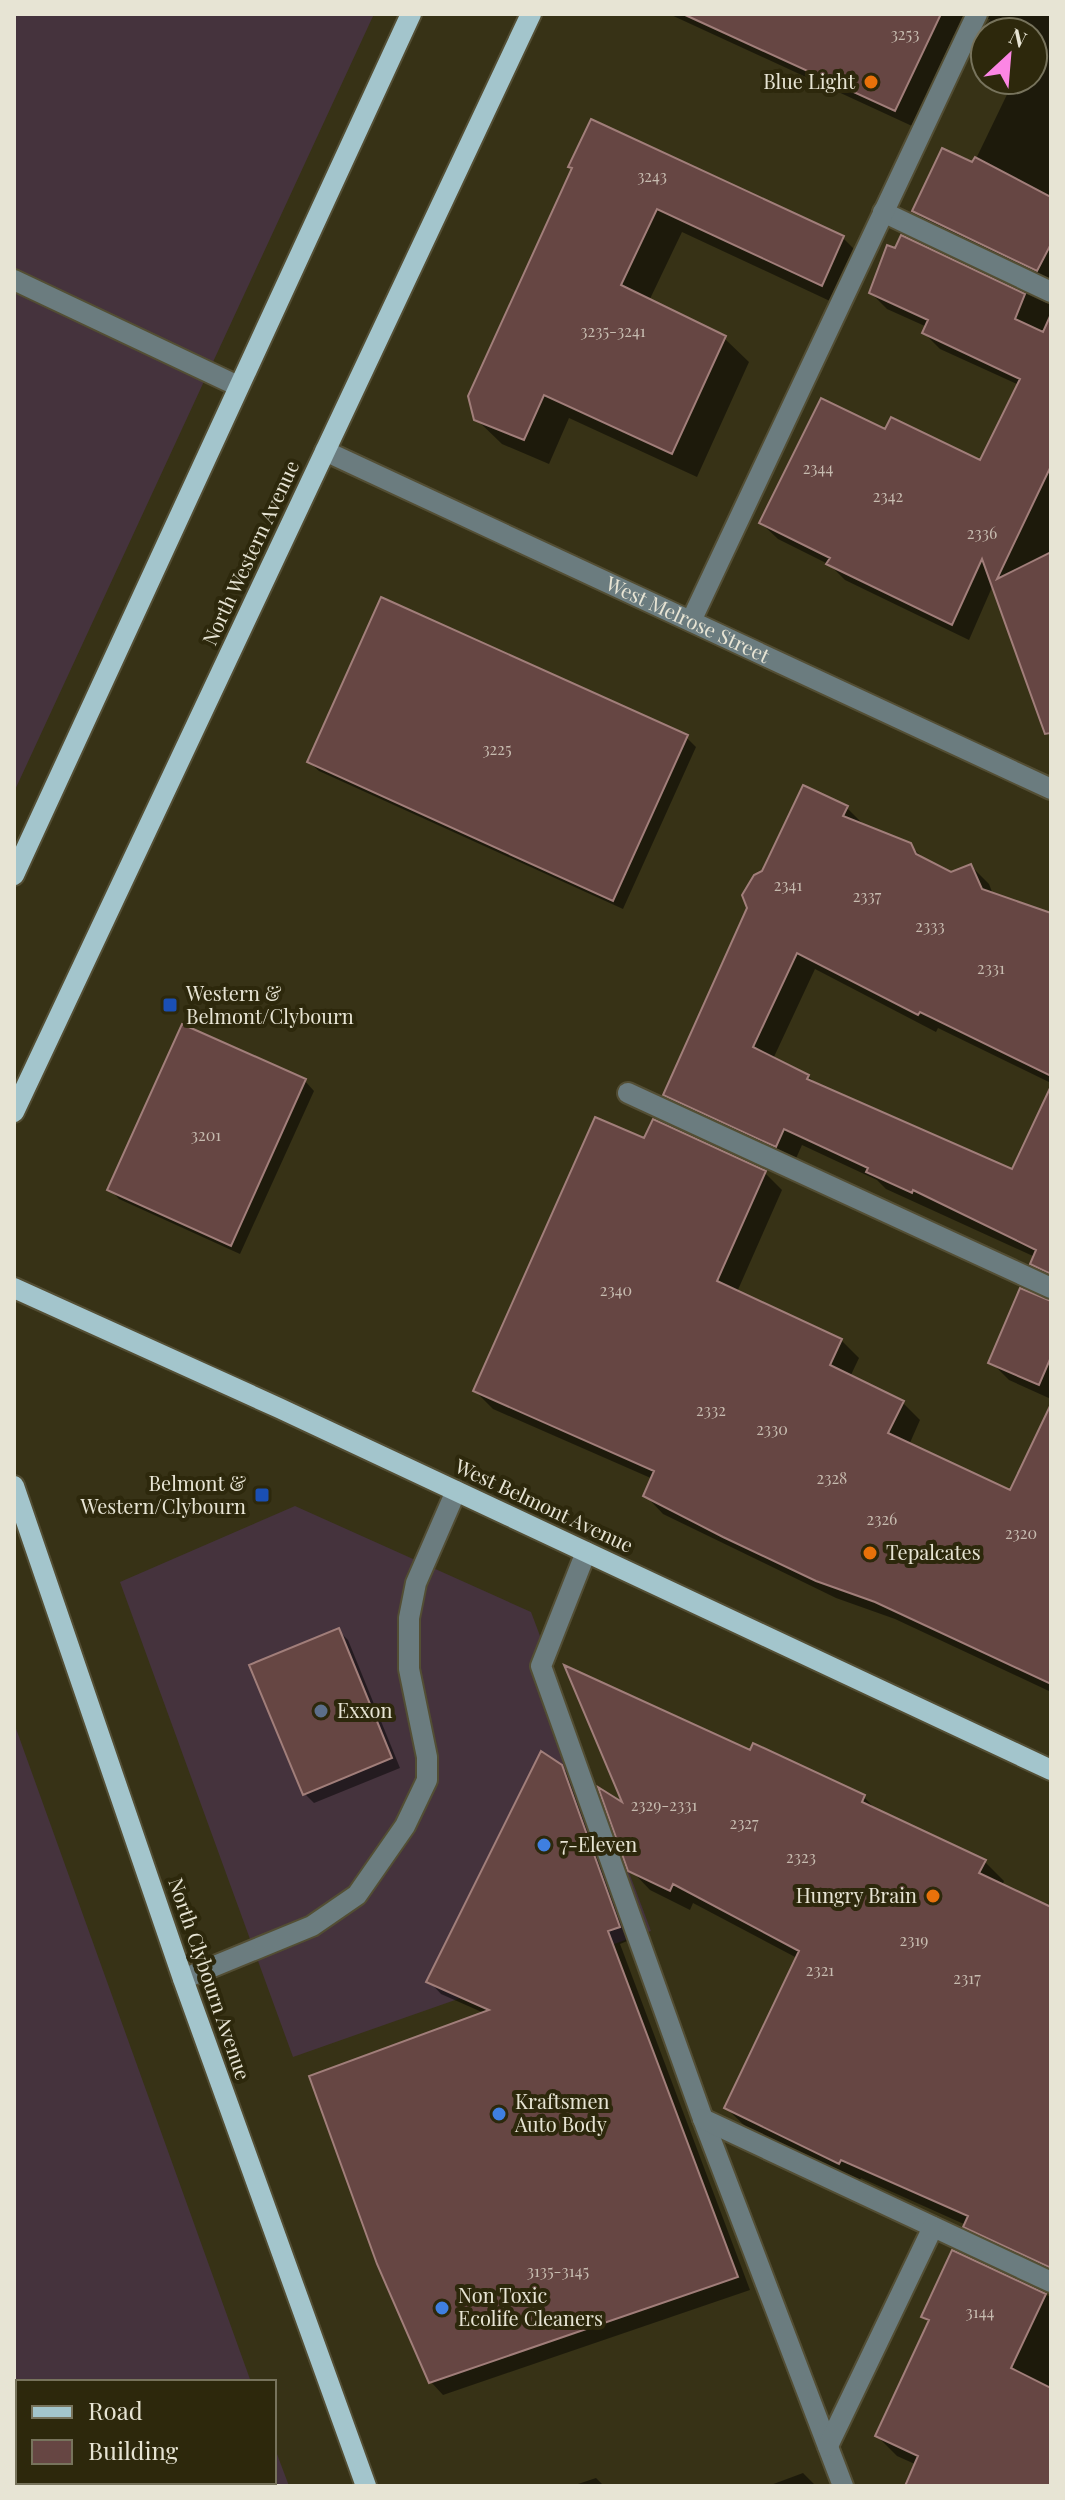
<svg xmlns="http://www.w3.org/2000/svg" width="1065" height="2500" viewBox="0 0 1065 2500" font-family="'Playfair Display',serif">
<rect width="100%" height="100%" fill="#373216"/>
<!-- commercial -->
<path fill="#45333d" d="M14 14H374L14 792Z
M295 1506 531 1612 651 1931 293 2057 120 1582Z
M14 1723 251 2382H18V2482H274V2446L289 2486H14Z"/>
<!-- shadow -->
<path fill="#0007" d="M669 14H1051V285L931 227 915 211 973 165 1014 80H1033V32H985V44L981 40 990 19H985L972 44 954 35 912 126Z
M574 169 843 238 867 262 847 309 682 232 649 301 724 338 749 362 697 477 569 418 549 464 502 444 476 419Z
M902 238 1051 305V675L993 585 969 640 845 580 830 565 778 539 761 523 886 432 981 463 1019 385 940 349 924 333 927 327 887 309 871 293Z
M686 737 696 747 623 909 319 771 309 762Z
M846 807 864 825 910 845 927 862 951 874 971 866 989 884 994 897 1051 922V1083L938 1028 936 1032 815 969 773 1059 808 1076 818 1086 1013 1172 1051 1090V1282L1032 1264 1035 1257 886 1189 877 1180 802 1145 794 1163 684 1112 666 1095Z
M305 1081 314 1091 240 1254 119 1199 110 1189Z
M645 1141 765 1173 782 1190 737 1292 841 1340 859 1358 850 1377 903 1403 920 1420 909 1445 1011 1493 1051 1409V1692L895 1619 836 1598 663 1514 646 1496 653 1479 493 1409 475 1391Z
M1051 1303V1399L1009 1380 991 1362Z
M338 1630 348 1640 400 1768 314 1803 304 1793Z
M751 1753 864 1797 878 1812 984 1861 1004 1881 1002 1886 1051 1909V2278L985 2246 966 2225 861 2178 859 2182 746 2127 726 2108 797 1958 693 1903 690 1910 650 1890 630 1869 626 1808Z
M561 1766 575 1780 632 1939 620 1944 750 2290 443 2395 431 2382 484 2013 441 1994 429 1981Z
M953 2253 1051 2297V2486H907L917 2465 897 2456 877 2436 930 2323 923 2316Z
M803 2473 816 2486H768Z
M596 2478 604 2486H572Z"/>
<!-- building -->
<path fill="#664643" stroke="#a17e7a" stroke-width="2" d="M683 14H941L895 111Z
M591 119 844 236 822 286 657 209 621 285 726 336 672 454 544 395 524 440 474 420 468 396 572 168 568 167Z
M942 148 972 162 975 157 1051 197V244L1037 271 912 211Z
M901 235 1025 294 1015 319 1043 332 1051 314V466L997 579 1051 552V733L1045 734 982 559 952 625 826 564 830 558 759 523 821 398 885 429 891 417 980 460 1020 379 922 333 928 320 869 293 887 245 895 248Z
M381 597 688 735 613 901 307 762Z
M803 785 848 806 843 816 911 843 916 854 951 872 971 864 982 889 1051 913V1076L920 1012 918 1015 797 953 753 1047 809 1075 807 1079 1012 1169 1051 1086V1274L1030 1264 1036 1250 913 1190 912 1193 866 1172 868 1168 784 1129 776 1147 663 1095 747 908 742 895 754 875 762 871Z
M182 1024 306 1079 231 1246 107 1190Z
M595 1117 644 1138 653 1119 766 1171 717 1281 842 1339 830 1365 904 1401 888 1433 1010 1490 1051 1404V1684L875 1602 816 1581 723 1537 643 1496 654 1471 473 1391Z
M1020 1288 1051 1301V1357L1039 1385 988 1363Z
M339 1628 392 1758 303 1795 249 1665Z
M564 1665 750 1750 753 1743 865 1795 862 1802 986 1860 979 1873 1051 1907V2268L963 2227 968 2216 841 2160 839 2164 724 2108 799 1951 673 1884 670 1891 628 1871 598 1787 622 1802Z
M541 1751 562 1765 620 1927 608 1931 738 2277 429 2383 377 2264 309 2076 489 2010 426 1982Z
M952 2250 1046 2294 1011 2368 1051 2388V2486H905L918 2456 875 2436 929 2320 921 2317Z"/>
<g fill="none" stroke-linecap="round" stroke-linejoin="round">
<defs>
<g id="minor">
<path d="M883 212 1051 292"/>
<path d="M14 280 238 386"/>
<path id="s1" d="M325 451 1051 789"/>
<path d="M691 621 977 14"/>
<path d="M628 1093 1051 1288"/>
<path d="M586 1552 541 1666 703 2119 843 2486"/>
<path d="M183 1979 312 1926 357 1895 405 1826 427 1780V1757L409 1669V1618L416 1583 456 1491"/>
<path d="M703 2119 1051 2282"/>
<path d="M828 2446 933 2227"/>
</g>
<path id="major" d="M14 875 411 14
M14 1112 531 14
M14 1288 279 1408 1051 1770
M14 1486 183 1979 366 2486"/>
</defs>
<!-- minor casing -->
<use href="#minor" stroke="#534e34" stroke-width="24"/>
<!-- major casing -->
<use href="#major" stroke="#534e34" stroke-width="24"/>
<!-- minor -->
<use href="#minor" stroke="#6b7c7f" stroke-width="20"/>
<!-- major -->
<use href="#major" stroke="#a3c5cc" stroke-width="20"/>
</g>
<!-- markers -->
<g fill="#e8710a" stroke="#2d280c" stroke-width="3">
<circle cx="871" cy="82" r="8"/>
<circle cx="870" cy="1553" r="8"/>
<circle cx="933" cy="1896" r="8"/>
</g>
<g fill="#1a4fb4" stroke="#2d280c" stroke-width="3">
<rect x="162" y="997" width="16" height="16" rx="4"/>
<rect x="254" y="1487" width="16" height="16" rx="4"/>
</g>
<circle fill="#5c6f8a" stroke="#2d280c" stroke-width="3" cx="321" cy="1711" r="8"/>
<g fill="#3f7fe0" stroke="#2d280c" stroke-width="3">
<circle cx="544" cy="1845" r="8"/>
<circle cx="499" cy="2114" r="8"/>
<circle cx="442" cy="2308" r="8"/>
</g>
<g text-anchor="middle" stroke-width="8" stroke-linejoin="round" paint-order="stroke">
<!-- number labels -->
<g font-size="16" fill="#c7bcb0">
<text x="905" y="40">3253</text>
<text x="652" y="182">3243</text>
<text x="613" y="337">3235-3241</text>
<text x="818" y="474">2344</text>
<text x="888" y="502">2342</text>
<text x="982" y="539">2336</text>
<text x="497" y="755">3225</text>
<text x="788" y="891">2341</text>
<text x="867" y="902">2337</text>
<text x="930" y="932">2333</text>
<text x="991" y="974">2331</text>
<text x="206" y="1141">3201</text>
<text x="616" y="1296">2340</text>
<text x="711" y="1416">2332</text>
<text x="772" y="1435">2330</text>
<text x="832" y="1484">2328</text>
<text x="882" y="1525">2326</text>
<text x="1021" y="1539">2320</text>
<text x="664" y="1811">2329-2331</text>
<text x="744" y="1829">2327</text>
<text x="801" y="1863">2323</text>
<text x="914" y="1946">2319</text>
<text x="820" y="1976">2321</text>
<text x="967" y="1984">2317</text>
<text x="558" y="2277">3135-3145</text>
<text x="980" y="2318">3144</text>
</g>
<!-- poi labels -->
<g font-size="20" fill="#e7e4d4" stroke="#2d280c" text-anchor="start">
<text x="855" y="89" text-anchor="end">Blue Light</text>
<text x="186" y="1001">Western &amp;<tspan x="186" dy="23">Belmont/Clybourn</tspan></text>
<text x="246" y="1491" text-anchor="end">Belmont &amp;<tspan x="246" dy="23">Western/Clybourn</tspan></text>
<text x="886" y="1560">Tepalcates</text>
<text x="337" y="1718">Exxon</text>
<text x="560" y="1852">7-Eleven</text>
<text x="917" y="1903" text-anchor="end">Hungry Brain</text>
<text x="515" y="2109">Kraftsmen<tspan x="515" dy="23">Auto Body</tspan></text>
<text x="458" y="2303">Non Toxic<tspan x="458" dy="23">Ecolife Cleaners</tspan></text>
</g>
<!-- street labels -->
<g font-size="20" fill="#e7e4d4" stroke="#2d280c">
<text transform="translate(251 553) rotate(-65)" y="7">North Western Avenue</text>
<text dy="7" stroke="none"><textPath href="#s1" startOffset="400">West Melrose Street</textPath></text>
<text transform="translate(544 1506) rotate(25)" y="7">West Belmont Avenue</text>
<text transform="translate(209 1979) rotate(71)" y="7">North Clybourn Avenue</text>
</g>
</g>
<!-- border -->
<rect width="1065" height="2500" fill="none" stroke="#e7e4d4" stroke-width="32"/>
<!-- legend -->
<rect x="16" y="2380" width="260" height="104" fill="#2d280c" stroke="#77735c" stroke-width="2"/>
<rect x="32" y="2406" width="40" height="12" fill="#a3c5cc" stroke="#77735c" stroke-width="2"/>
<text x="88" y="2420" font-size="24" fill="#e7e4d4">Road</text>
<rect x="32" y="2440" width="40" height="24" fill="#664643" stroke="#77735c" stroke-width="2"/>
<text x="88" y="2460" font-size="24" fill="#e7e4d4">Building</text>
<!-- north arrow -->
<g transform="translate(1009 56) rotate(26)"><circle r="38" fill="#2d280c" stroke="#77735c" stroke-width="2"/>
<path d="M0-6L14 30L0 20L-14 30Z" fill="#fc86e4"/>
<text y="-12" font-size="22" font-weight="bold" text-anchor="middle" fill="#e7e4d4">N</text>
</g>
</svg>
